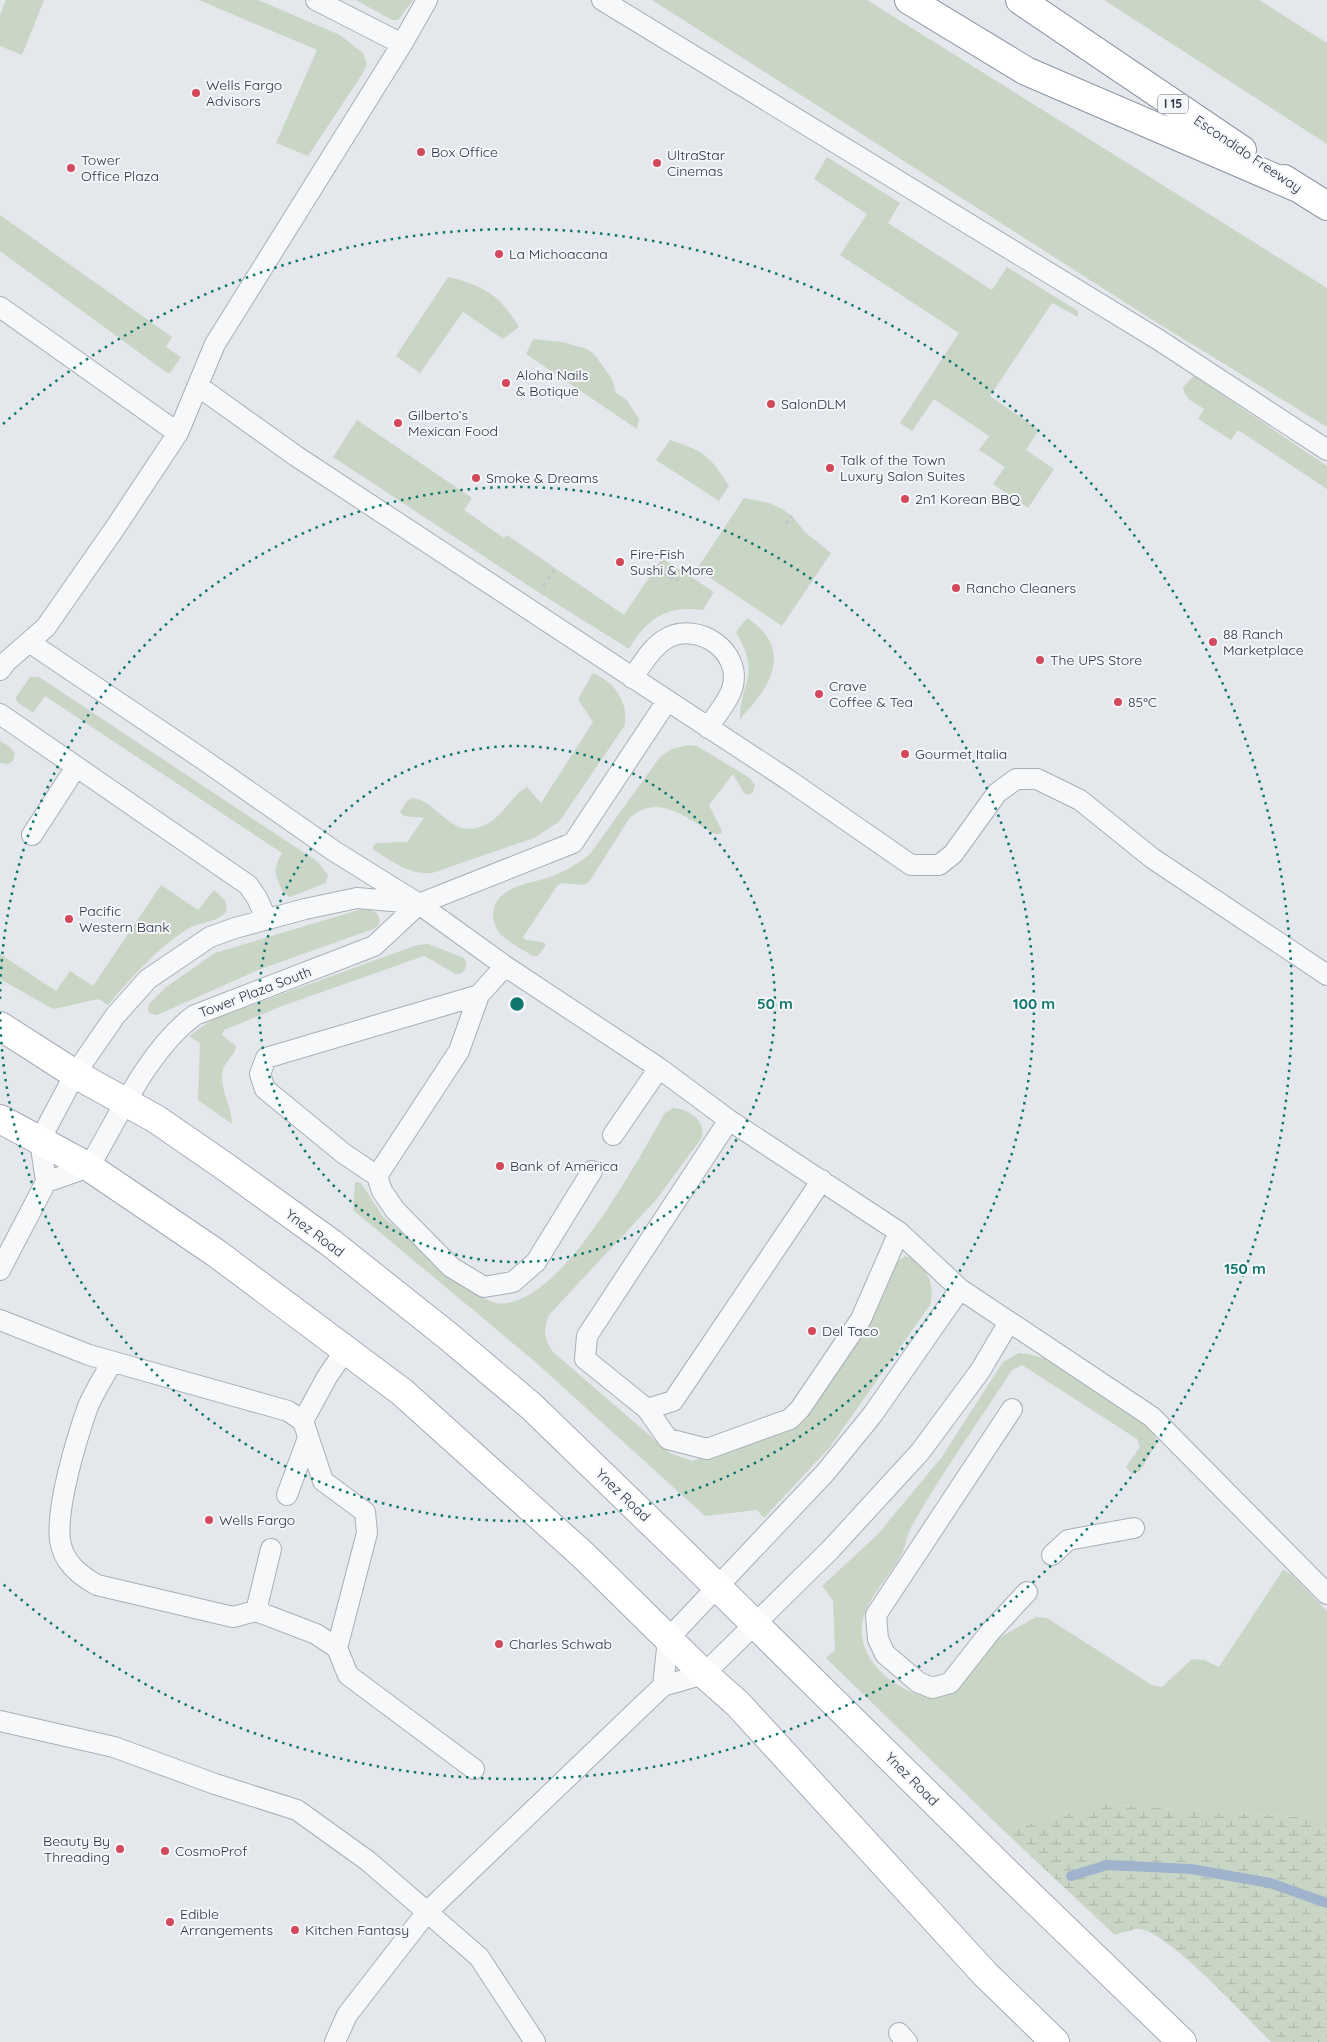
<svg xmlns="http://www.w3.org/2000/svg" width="1327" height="2042" viewBox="0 0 1327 2042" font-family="Quicksand,sans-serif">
<defs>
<pattern id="wetland-marsh" width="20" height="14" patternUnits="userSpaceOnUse" patternTransform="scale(1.25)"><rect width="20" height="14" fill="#c9d6c5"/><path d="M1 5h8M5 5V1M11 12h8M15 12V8" fill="none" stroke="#adb8ab"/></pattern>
</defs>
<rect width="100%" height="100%" fill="#e4e7ec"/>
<!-- green -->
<path fill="#c9d6c5" d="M6 0H44L22 55 0 46V15Z
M199 0H258L340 35 363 53 367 64 363 73 308 156 276 143 317 50Z
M356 0H413L398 20H392Z
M652 0H867L1327 288V427L1151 319Z
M1104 0H1259L1327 43V144Z
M827 157 900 203 888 223 992 290 1007 267 1078 311V317L1052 303 990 396 1039 430 1026 450 1054 469 1028 508 993 484 1005 467 979 450 989 436 934 399 912 431 900 423 959 333 840 255 867 214 814 179Z
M0 215 172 337 166 347 181 357 170 373H167L0 251Z
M448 277C483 285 500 295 519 327L503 339 463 312 420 373 396 356Z
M533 339 562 342 587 349 594 354 612 379 616 393 626 399 639 419 637 429 526 354Z
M1194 376 1327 466V489L1238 430 1231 440 1198 419 1204 409C1195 403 1184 399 1183 387Z
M357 420 472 498 464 510 504 538 507 535 624 615 662 558 714 592 703 610C667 605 647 618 629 649L538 592 333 457Z
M670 440C703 451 710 455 729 486L719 501 656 460Z
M744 498 769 503 782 509 792 516 806 533 831 553 782 626 697 569Z
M747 618C781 640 781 668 757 699 752 707 745 712 740 720 740 679 762 678 736 632Z
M593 673C615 683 628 701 625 725L559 822 534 838 432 873C409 875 393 862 374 850L373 846 377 843 407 842 424 818 404 816 400 812 407 801 413 798C442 803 452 845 490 822 505 813 512 795 527 787L541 803 593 722 578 699Z
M30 677H39L318 862 328 875 326 883 290 897 283 893C276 874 271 872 282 853L45 696 33 713 17 702 16 697Z
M0 741 10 747 15 754 13 761 8 764 0 763Z
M687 745 697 746 750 778 755 785 753 792 749 795 744 793 733 774 709 805 722 831 721 834H715C687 819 657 791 629 819L589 882 584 885 561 883 557 886 523 937 526 940 543 942 546 945 538 956H533C523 950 510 943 501 935 496 929 493 922 493 914 495 886 530 884 550 877 565 871 578 864 590 854L660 757 670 750Z
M161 885 198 910 214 890 225 900 227 910C220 923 199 921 186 930 155 950 132 977 108 1005L99 999 53 1009 0 979V954L56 991 70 971 93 986Z
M362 909C372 909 378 911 380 922L376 928 258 970 157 1015 151 1014 148 1011 149 1004 166 987 215 953Z
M428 944 464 958C468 964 466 968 462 973L456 974 424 956 282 1006 224 1030 222 1035 236 1046C235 1057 223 1062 222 1074 221 1091 232 1108 232 1124L198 1100 200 1043 189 1036 213 1019 417 945Z
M673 1108C690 1109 708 1122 701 1139L656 1200 549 1315C543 1330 544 1338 553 1352L670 1453 692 1461 784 1428 808 1412 881 1301 898 1261 905 1256C926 1261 936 1286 930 1305L830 1447 764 1518 757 1510 705 1516 533 1360 353 1210 355 1182 361 1183 383 1217 481 1297C490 1301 498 1305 507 1303 567 1294 635 1164 665 1113Z
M1019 1353C1063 1356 1110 1398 1147 1423L1154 1432 1157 1443 1140 1471 1132 1474 1126 1467 1140 1447 1137 1439 1022 1365 1012 1370C979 1421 943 1471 913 1524 906 1534 906 1549 899 1559 886 1581 866 1599 862 1625 858 1658 891 1687 921 1695 927 1696 934 1695 940 1695L997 1639 1036 1617 1047 1618 1152 1685 1162 1687 1192 1659 1204 1660 1219 1667 1283 1570 1291 1574 1327 1611V1819L1104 1804 1004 1831 826 1658 835 1650 833 1600 822 1586 878 1534 941 1458 1003 1362Z"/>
<!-- wetland -->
<path fill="url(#wetland-marsh)" d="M1104 1804 1327 1819V2042H1271C1246 2017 1172 1936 1141 1929 1134 1928 1122 1933 1115 1935L1004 1831Z"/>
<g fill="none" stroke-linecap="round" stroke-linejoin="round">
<!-- stream -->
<path stroke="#9fb4cc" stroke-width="10" d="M1071 1876 1107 1865 1191 1869 1270 1883 1327 1903"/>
<defs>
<path id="lane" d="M316 0 402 44
M602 0 1159 340 1327 450
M0 307 178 433
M198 386 296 456 787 779 911 865H939L953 854 997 793 1016 779H1037L1080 800 1152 858 1327 975
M29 642 201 758 334 851 419 904 505 966 659 1068 729 1120 899 1232 960 1289 1152 1417 1327 1594
M0 670 6 662 46 627 115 528 178 433 215 344 402 44 427 0
M632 678C642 665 650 649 664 640 696 619 744 651 732 689 728 702 715 716 708 728
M0 714 248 885 257 898 267 920
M32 835 76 767
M479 995 266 1058 260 1074 265 1089 343 1153 377 1176 459 1051 479 995 505 966
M729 1120 587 1336 585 1359 647 1409 673 1401 822 1180
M613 1135 659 1068
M377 1176 382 1191 395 1210 451 1267 484 1287 513 1282 536 1262 592 1171
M46 1182 89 1167C118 1118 149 1048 195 1015L374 946 419 904 573 843 667 701
M0 1270 46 1182 40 1140 75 1074 115 1016 148 979 210 937 235 928 305 909 357 898 415 903
M0 1320 89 1355 288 1411 303 1421 323 1481 365 1512 367 1533 337 1648
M112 1362C104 1377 93 1393 87 1409 76 1441 56 1507 60 1540 63 1562 79 1575 97 1585L233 1617 256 1611 316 1634 337 1648 348 1675 474 1769
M647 1409 668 1439 707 1449 790 1419 800 1409 861 1319 899 1232
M1012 1409 876 1615 878 1639 885 1654 918 1682 932 1688 950 1683 990 1632 1027 1592
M303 1421 327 1377 346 1349
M287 1495 308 1438
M1052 1555 1068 1540 1134 1528
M256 1611 271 1549
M663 1686 668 1639 825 1473 873 1414 960 1289
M0 1721 114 1747 215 1784 297 1810 368 1861 427 1912 646 1702 663 1686 704 1674 831 1549 920 1452 980 1371 1009 1322
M899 2033 907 2042
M335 2042 347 2015 427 1912 479 1957 535 2042"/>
<path id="primary" d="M0 1026 75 1074 156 1119 227 1168 331 1243 448 1336 531 1406 688 1558 1007 1873 1182 2042
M0 1119 89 1167 216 1253 402 1392 583 1555 704 1674 738 1704 985 1974 1055 2042"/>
<path id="highway" d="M909 0 1026 71 1298 188
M1020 0 1242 150
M1284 179 1327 206"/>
</defs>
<!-- lane casing -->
<use href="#lane" stroke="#a9aeb7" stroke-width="22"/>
<!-- primary casing -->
<use href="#primary" stroke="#a3abb8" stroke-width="30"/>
<!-- highway casing -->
<use href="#highway" stroke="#8b94a3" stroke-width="30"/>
<!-- path -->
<path stroke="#c2c5cb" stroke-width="3" stroke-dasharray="4 4" stroke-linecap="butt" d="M786 524 792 516
M656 568 676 581 683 572
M543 586 555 568"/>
<!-- lane -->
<use href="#lane" stroke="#f7f8fa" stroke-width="20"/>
<!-- primary -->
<use href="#primary" stroke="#fff" stroke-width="28"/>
<!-- highway -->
<use href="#highway" stroke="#fff" stroke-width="28"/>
</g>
<!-- distance rings -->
<g fill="none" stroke="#0f766e" stroke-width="2.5" stroke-dasharray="2.5 5">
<circle cx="517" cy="1004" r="258"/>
<path d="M0 999A517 517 0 1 1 0 1009"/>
<path d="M3 424A775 775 0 1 1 3 1584"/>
</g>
<!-- markers -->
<g fill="#d1495b" stroke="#f4f6f9" stroke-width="2">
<circle cx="196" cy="93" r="5"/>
<circle cx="421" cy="152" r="5"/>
<circle cx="657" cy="163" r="5"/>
<circle cx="71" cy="168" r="5"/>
<circle cx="499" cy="254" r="5"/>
<circle cx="506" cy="383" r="5"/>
<circle cx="771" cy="404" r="5"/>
<circle cx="398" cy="423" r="5"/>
<circle cx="830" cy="468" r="5"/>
<circle cx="476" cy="478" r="5"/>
<circle cx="905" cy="499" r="5"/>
<circle cx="620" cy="562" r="5"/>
<circle cx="956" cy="588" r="5"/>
<circle cx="1213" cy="642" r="5"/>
<circle cx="1040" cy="660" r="5"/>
<circle cx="819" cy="694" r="5"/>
<circle cx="1118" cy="702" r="5"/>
<circle cx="905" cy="754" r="5"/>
<circle cx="69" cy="919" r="5"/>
<circle cx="500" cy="1166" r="5"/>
<circle cx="812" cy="1331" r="5"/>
<circle cx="209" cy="1520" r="5"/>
<circle cx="499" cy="1644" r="5"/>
<circle cx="120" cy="1849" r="5"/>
<circle cx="165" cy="1851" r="5"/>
<circle cx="170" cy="1922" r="5"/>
<circle cx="295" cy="1930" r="5"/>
</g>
<g text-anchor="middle" stroke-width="4" stroke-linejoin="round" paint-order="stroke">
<!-- shield labels -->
<rect fill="#f4f6f9" stroke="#676e7b" stroke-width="1" x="1158" y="94.5" width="30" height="19" rx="4"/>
<g font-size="12" font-weight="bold" fill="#2b3445">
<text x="1173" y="108">I 15</text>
</g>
<!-- poi labels -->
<g font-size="14" fill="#2b3445" stroke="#f4f6f9" text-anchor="start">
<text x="206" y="90">Wells Fargo<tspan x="206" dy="16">Advisors</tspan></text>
<text x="431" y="157">Box Office</text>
<text x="667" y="160">UltraStar<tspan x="667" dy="16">Cinemas</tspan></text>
<text x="81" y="165">Tower<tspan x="81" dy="16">Office Plaza</tspan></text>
<text x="509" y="259">La Michoacana</text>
<text x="516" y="380">Aloha Nails<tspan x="516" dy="16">&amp; Botique</tspan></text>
<text x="781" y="409">SalonDLM</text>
<text x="408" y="420">Gilberto’s<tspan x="408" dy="16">Mexican Food</tspan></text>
<text x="840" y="465">Talk of the Town<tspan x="840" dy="16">Luxury Salon Suites</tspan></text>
<text x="486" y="483">Smoke &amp; Dreams</text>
<text x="915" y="504">2n1 Korean BBQ</text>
<text x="630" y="559">Fire-Fish<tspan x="630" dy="16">Sushi &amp; More</tspan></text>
<text x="966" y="593">Rancho Cleaners</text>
<text x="1223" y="639">88 Ranch<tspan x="1223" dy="16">Marketplace</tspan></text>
<text x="1050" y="665">The UPS Store</text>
<text x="829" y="691">Crave<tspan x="829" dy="16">Coffee &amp; Tea</tspan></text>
<text x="1128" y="707">85°C</text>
<text x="915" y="759">Gourmet Italia</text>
<text x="79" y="916">Pacific<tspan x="79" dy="16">Western Bank</tspan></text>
<text x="510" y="1171">Bank of America</text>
<text x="822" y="1336">Del Taco</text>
<text x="219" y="1525">Wells Fargo</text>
<text x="509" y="1649">Charles Schwab</text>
<text x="110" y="1846" text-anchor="end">Beauty By<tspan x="110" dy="16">Threading</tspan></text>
<text x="175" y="1856">CosmoProf</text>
<text x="180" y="1919">Edible<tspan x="180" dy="16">Arrangements</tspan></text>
<text x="305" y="1935">Kitchen Fantasy</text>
</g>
<!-- street labels -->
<g font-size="14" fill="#2b3445" stroke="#f4f6f9">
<text transform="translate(1248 154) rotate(34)" y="5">Escondido Freeway</text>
<text transform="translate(255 992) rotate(-21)" y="5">Tower Plaza South</text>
<text transform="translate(315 1233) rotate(37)" y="5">Ynez Road</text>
<text transform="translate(623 1495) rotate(44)" y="5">Ynez Road</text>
<text transform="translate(912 1779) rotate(45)" y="5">Ynez Road</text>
</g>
</g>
<circle cx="517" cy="1004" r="8" fill="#0f766e" stroke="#f4f6f9" stroke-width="2.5"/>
<g font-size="15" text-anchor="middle" font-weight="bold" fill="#0f766e" stroke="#f4f6f9" stroke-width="4" stroke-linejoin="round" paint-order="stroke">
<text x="775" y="1009">50 m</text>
<text x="1034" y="1009">100 m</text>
<text x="1245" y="1274">150 m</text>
</g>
</svg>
